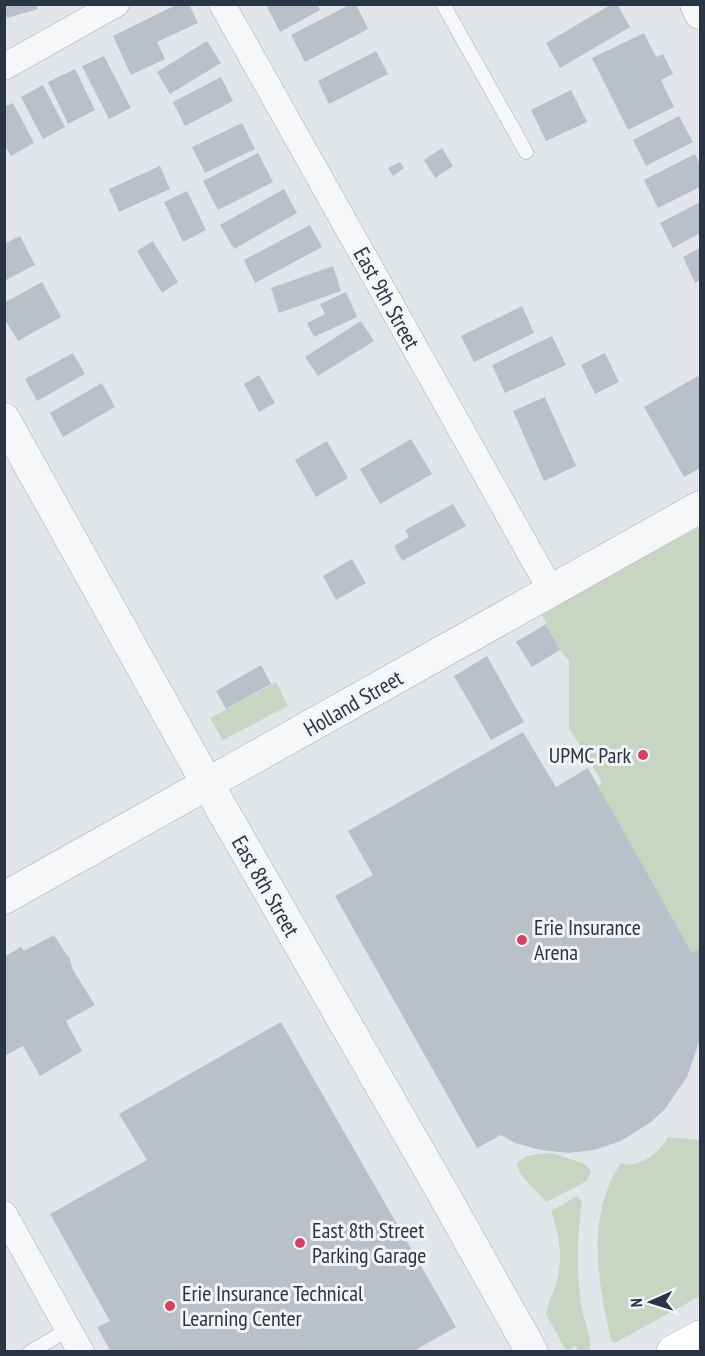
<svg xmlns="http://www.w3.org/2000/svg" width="705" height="1356" viewBox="0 0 705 1356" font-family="'PT Sans Narrow',sans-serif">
<rect width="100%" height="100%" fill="#e2e6eb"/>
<!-- green -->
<path fill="#c9d5c3" d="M700 527V952L699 949 692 953 598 787 602 782 569 728V661L560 650 542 615 611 574Z
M276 682 288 706 223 740 210 718Z
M668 1137 700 1140V1296L615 1343 611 1341C598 1282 585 1216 621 1163 637 1170 662 1151 668 1137Z
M552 1153 582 1163 591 1170 587 1181 546 1202C538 1190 517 1177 517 1163 527 1153 539 1154 552 1153Z
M577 1196 582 1201C577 1238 576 1273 582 1310 585 1322 593 1341 589 1351H578L576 1346 566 1351 546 1314C547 1305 552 1296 555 1287 564 1260 560 1237 551 1211Z"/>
<!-- building -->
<path fill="#b9c0c9" d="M4 4H36L38 9 7 18Z
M178 4H189L198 23 157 42 165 59 131 75 113 36Z
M271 4H317L320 10 280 32 267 7Z
M351 4H356L368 29 305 62 291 35Z
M612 4H617L630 27 560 68 546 43Z
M644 33 656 57 663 54 673 74 661 80 674 107 628 130 592 58Z
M207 41 221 63 170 94 157 72Z
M376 51 388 74 329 104 318 81Z
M104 56 131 108 109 119 82 66Z
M75 69 95 110 68 124 48 82Z
M221 77 233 101 185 126 173 102Z
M43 85 65 127 43 139 21 97Z
M571 90 587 122 546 141 531 110Z
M13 103 34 143 11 156 4 144V107Z
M679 116 693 142 646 166 633 140Z
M242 123 255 149 205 173 192 147Z
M442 148 453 166 435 178 424 160Z
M258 153 273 182 218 210 203 181Z
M695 154 700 165V187L658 208 644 180Z
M400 162 404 168 393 176 388 168Z
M160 166 170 189 119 212 109 189Z
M284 189 297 213 234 249 220 225Z
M187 191 206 230 183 242 164 202Z
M700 202V233L673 248 660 223Z
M310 225 322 247 255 283 244 260Z
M20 236 35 265 4 281V244Z
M153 241 178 282 162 293 137 251Z
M700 248V280L695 283 683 257Z
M333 266 341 291 279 313 271 288Z
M42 282 61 317 18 341 4 318V303Z
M346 292 357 317 314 337 307 323 325 314 320 304Z
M522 306 534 333 474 362 461 336Z
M361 321 374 341 318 376 305 357Z
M552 336 566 365 505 393 492 365Z
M73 353 85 374 37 401 25 379Z
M605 353 619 382 595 394 581 365Z
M259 375 275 403 259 412 244 384Z
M698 376 700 381V468L684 477 644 407Z
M102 383 115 407 63 437 50 413Z
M545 397 576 466 544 481 513 411Z
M411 439 432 474 380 504 360 469Z
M327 441 348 478 316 497 295 460Z
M453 504 466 526 402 561 394 546 409 537 405 530Z
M352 559 366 583 336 600 323 576Z
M546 624 560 650 532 667 516 642Z
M487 656 524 722 491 740 454 676Z
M261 665 271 684 226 709 216 691Z
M523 732 556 787 588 768 692 953 699 948 700 952V1039L687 1077 665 1109 651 1122 621 1141 594 1150 569 1153 541 1150 515 1143 501 1135 477 1148 335 896 373 875 348 831Z
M54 935 68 957 69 956 73 970 95 1005 66 1021 82 1051 40 1076 23 1046 4 1056V957L21 947 24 951Z
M281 1022 456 1327 412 1352H111L97 1327 110 1321 50 1214 147 1160 119 1114Z"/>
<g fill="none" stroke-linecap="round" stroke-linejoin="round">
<defs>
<path id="service" d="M443 4 526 152
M30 1352 69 1329"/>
<path id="minor" d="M222 4 552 592
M4 67 116 4
M4 1214 81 1352"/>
<path id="tertiary" d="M696 4 700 13
M4 419 208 785 440 1188 532 1352
M4 898 700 507"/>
<path id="secondary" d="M673 1352 700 1337"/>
</defs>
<!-- service casing -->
<use href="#service" stroke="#a7adb6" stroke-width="15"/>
<!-- minor casing -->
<use href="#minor" stroke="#a7adb6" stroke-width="27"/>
<!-- tertiary casing -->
<use href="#tertiary" stroke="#a7adb6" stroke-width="33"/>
<!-- secondary casing -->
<use href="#secondary" stroke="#a7adb6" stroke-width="34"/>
<!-- service -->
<use href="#service" stroke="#f5f7f9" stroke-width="14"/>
<!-- minor -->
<use href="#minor" stroke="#f5f7f9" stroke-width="26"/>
<!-- tertiary -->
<use href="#tertiary" stroke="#f5f7f9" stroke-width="32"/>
<!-- secondary -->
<use href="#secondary" stroke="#fff" stroke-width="33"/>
</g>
<!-- markers -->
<g fill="#d64161" stroke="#f2f5f8" stroke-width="2">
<circle cx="643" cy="755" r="6"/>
<circle cx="522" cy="940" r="6"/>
<circle cx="300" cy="1243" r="6"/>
<circle cx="170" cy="1306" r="6"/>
</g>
<g text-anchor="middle" stroke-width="6" stroke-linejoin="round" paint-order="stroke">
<!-- street labels -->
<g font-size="22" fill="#293544" stroke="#f2f5f8">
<text transform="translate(387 298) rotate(61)" y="8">East 9th Street</text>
<text transform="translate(353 703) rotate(-30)" y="8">Holland Street</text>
<text transform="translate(266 886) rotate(60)" y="8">East 8th Street</text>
</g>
<!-- poi labels -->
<g font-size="22" fill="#293544" stroke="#f2f5f8" text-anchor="start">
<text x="631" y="763" text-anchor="end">UPMC Park</text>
<text x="534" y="935">Erie Insurance<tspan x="534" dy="25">Arena</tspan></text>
<text x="312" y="1238">East 8th Street<tspan x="312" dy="25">Parking Garage</tspan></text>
<text x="182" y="1301">Erie Insurance Technical<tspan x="182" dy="25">Learning Center</tspan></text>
</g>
</g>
<!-- border -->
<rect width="705" height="1356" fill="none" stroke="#293544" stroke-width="12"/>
<!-- north arrow -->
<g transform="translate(651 1302) rotate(267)" stroke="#f2f5f8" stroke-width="4.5" paint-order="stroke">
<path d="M0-4.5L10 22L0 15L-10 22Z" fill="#293544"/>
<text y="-9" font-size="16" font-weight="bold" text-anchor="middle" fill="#293544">N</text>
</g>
</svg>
